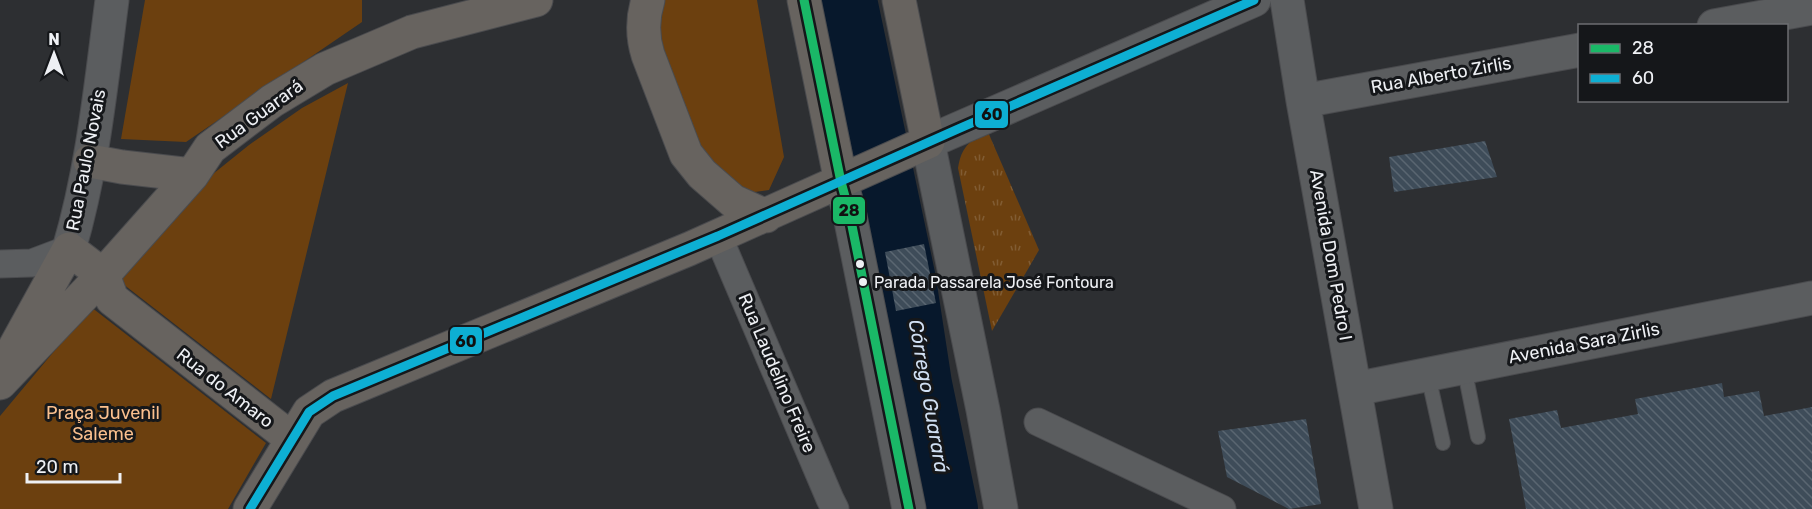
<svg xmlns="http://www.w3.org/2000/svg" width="1812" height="509" viewBox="0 0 1812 509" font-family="Rubik,sans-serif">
<defs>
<pattern id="grass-tufts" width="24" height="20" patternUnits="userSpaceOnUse" patternTransform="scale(1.5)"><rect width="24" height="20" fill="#6c400f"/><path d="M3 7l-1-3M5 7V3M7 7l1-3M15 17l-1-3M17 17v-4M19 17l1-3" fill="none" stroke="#815c33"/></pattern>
<pattern id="building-back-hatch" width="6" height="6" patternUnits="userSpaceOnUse" patternTransform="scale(1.5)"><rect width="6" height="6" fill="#3e4c59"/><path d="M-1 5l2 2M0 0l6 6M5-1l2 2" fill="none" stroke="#5a6671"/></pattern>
</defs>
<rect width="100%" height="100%" fill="#2d2f32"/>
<!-- grass -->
<path fill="url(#grass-tufts)" d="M988 132 1039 250 992 331 958 168C961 148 969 140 988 132Z"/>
<!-- park -->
<path fill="#6c400f" d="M145 0H362V22L186 142 121 139Z
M659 0H757L784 157 769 190 747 193 705 172 649 21Z
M348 83 271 399 114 277 208 178 249 145 302 108Z
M91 307 266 443 228 509H0V416Z"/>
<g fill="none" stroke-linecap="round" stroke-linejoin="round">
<!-- river -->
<path stroke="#07182c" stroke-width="56" d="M849 0 908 280 924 384 950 509"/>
</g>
<!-- building -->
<path fill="url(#building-back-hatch)" d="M1485 141 1497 177 1394 192 1389 157Z
M924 244 936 303 896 311 885 252Z
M1722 383 1724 397 1759 391 1764 416 1812 407V509H1526L1509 419 1557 410 1561 428 1638 414 1635 399Z
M1306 419 1321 504 1289 509 1227 477 1218 431Z"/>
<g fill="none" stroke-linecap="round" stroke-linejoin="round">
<defs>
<path id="lane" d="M1464 367 1478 437
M1428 375 1443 443"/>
<path id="street" d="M718 236 830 499 835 509
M0 264 32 263 69 249
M1038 422 1222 509"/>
<path id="secondary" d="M1287 0 1303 101 1376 509
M1714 26 1812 8
M1303 101 1580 50
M841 182 849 211 909 509
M69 249C93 168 101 84 112 0
M1355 389 1812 298
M1001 509 983 410 928 142 1254 0"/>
<path id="primary" d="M648 0C642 19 642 36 648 55L686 154 702 174 733 201 766 216
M804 0 841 182
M90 161 122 167 192 175
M10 356 69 249 103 275 112 299 292 439
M0 383 103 275 192 175 210 148 272 101 325 69 412 32 536 0
M250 509 309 412 333 396 689 249 928 142 899 0"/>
</defs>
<!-- lane casing -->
<use href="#lane" stroke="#4a4b4e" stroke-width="16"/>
<!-- street casing -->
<use href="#street" stroke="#4a4b4e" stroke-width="29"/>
<!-- secondary casing -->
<use href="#secondary" stroke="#4a4b4e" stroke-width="35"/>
<!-- primary casing -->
<use href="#primary" stroke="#4a4b4e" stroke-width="35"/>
<!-- lane -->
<use href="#lane" stroke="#5b5d5f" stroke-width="14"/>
<!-- street -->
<use href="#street" stroke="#5b5d5f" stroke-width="27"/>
<!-- secondary -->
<use href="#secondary" stroke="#5b5d5f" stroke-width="33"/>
<!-- primary -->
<use href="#primary" stroke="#67635f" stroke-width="33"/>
<defs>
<path id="bus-1" d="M804 0 841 182 849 211 909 509"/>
<path id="bus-2" d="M250 509 309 412 333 396 718 236 958 129 1254 0"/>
</defs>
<!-- bus-1 casing -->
<use href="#bus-1" stroke="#15171a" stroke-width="14"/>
<!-- bus-2 casing -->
<use href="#bus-2" stroke="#15171a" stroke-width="14"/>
<!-- bus-1 -->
<use href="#bus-1" stroke="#1ab867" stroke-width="9"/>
<!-- bus-2 -->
<use href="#bus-2" stroke="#0dafd3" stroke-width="9"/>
</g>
<!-- markers -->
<g fill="#eef0f4" stroke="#15171a" stroke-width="2">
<circle cx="860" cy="264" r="5"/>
<circle cx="863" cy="282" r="5"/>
</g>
<g text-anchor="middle" stroke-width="6" stroke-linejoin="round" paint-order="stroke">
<!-- bus labels -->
<g font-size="16" fill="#eef0f4" stroke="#15171a" text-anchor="start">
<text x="874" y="288">Parada Passarela José Fontoura</text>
</g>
<!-- street labels -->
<g font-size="18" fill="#eef0f4" stroke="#15171a">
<text transform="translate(1441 75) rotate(-10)" y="6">Rua Alberto Zirlis</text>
<text transform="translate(259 114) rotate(-36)" y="6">Rua Guarará</text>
<text transform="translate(86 160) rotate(-79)" y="6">Rua Paulo Novais</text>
<text transform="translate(1331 255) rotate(80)" y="6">Avenida Dom Pedro I</text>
<text transform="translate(1584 343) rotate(-11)" y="6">Avenida Sara Zirlis</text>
<text transform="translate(777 373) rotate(67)" y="6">Rua Laudelino Freire</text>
<text transform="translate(225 388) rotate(38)" y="6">Rua do Amaro</text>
</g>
<!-- park labels -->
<g font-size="18" fill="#fbc08e" stroke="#15171a">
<text x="103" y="419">Praça Juvenil<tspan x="103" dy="21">Saleme</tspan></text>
</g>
<!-- water labels -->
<g font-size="20" font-style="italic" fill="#d1e0f3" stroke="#15171a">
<text transform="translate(929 396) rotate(80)" y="7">Córrego Guarará</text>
</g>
</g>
<g stroke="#15171a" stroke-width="2">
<rect x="974" y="100" width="35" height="29" rx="6" fill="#0dafd3"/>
<rect x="832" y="196" width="34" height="29" rx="6" fill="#1ab867"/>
<rect x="449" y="326" width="34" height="29" rx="6" fill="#0dafd3"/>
</g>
<g font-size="16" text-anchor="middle" font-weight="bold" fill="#111">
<text x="992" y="120">60</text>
<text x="849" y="216">28</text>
<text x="466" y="347">60</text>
</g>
<!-- legend -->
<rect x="1578" y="24" width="210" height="78" fill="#15171a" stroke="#6c6e71" stroke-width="1.5"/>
<rect x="1590" y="44" width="30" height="9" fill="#1ab867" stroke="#6c6e71" stroke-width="1.5"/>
<text x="1632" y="54" font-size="18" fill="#eef0f4">28</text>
<rect x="1590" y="74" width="30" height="9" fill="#0dafd3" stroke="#6c6e71" stroke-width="1.5"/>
<text x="1632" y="84" font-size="18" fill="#eef0f4">60</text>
<!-- north arrow -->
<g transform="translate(54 54)" stroke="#15171a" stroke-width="4.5" paint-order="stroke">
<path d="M0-4.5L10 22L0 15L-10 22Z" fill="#eef0f4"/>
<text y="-9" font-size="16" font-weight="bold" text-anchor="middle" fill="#eef0f4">N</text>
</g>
<!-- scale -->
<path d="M27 473v9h93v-9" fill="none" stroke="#eef0f4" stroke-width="3"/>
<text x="36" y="473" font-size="18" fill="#eef0f4" stroke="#15171a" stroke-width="4.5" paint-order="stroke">20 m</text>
</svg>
